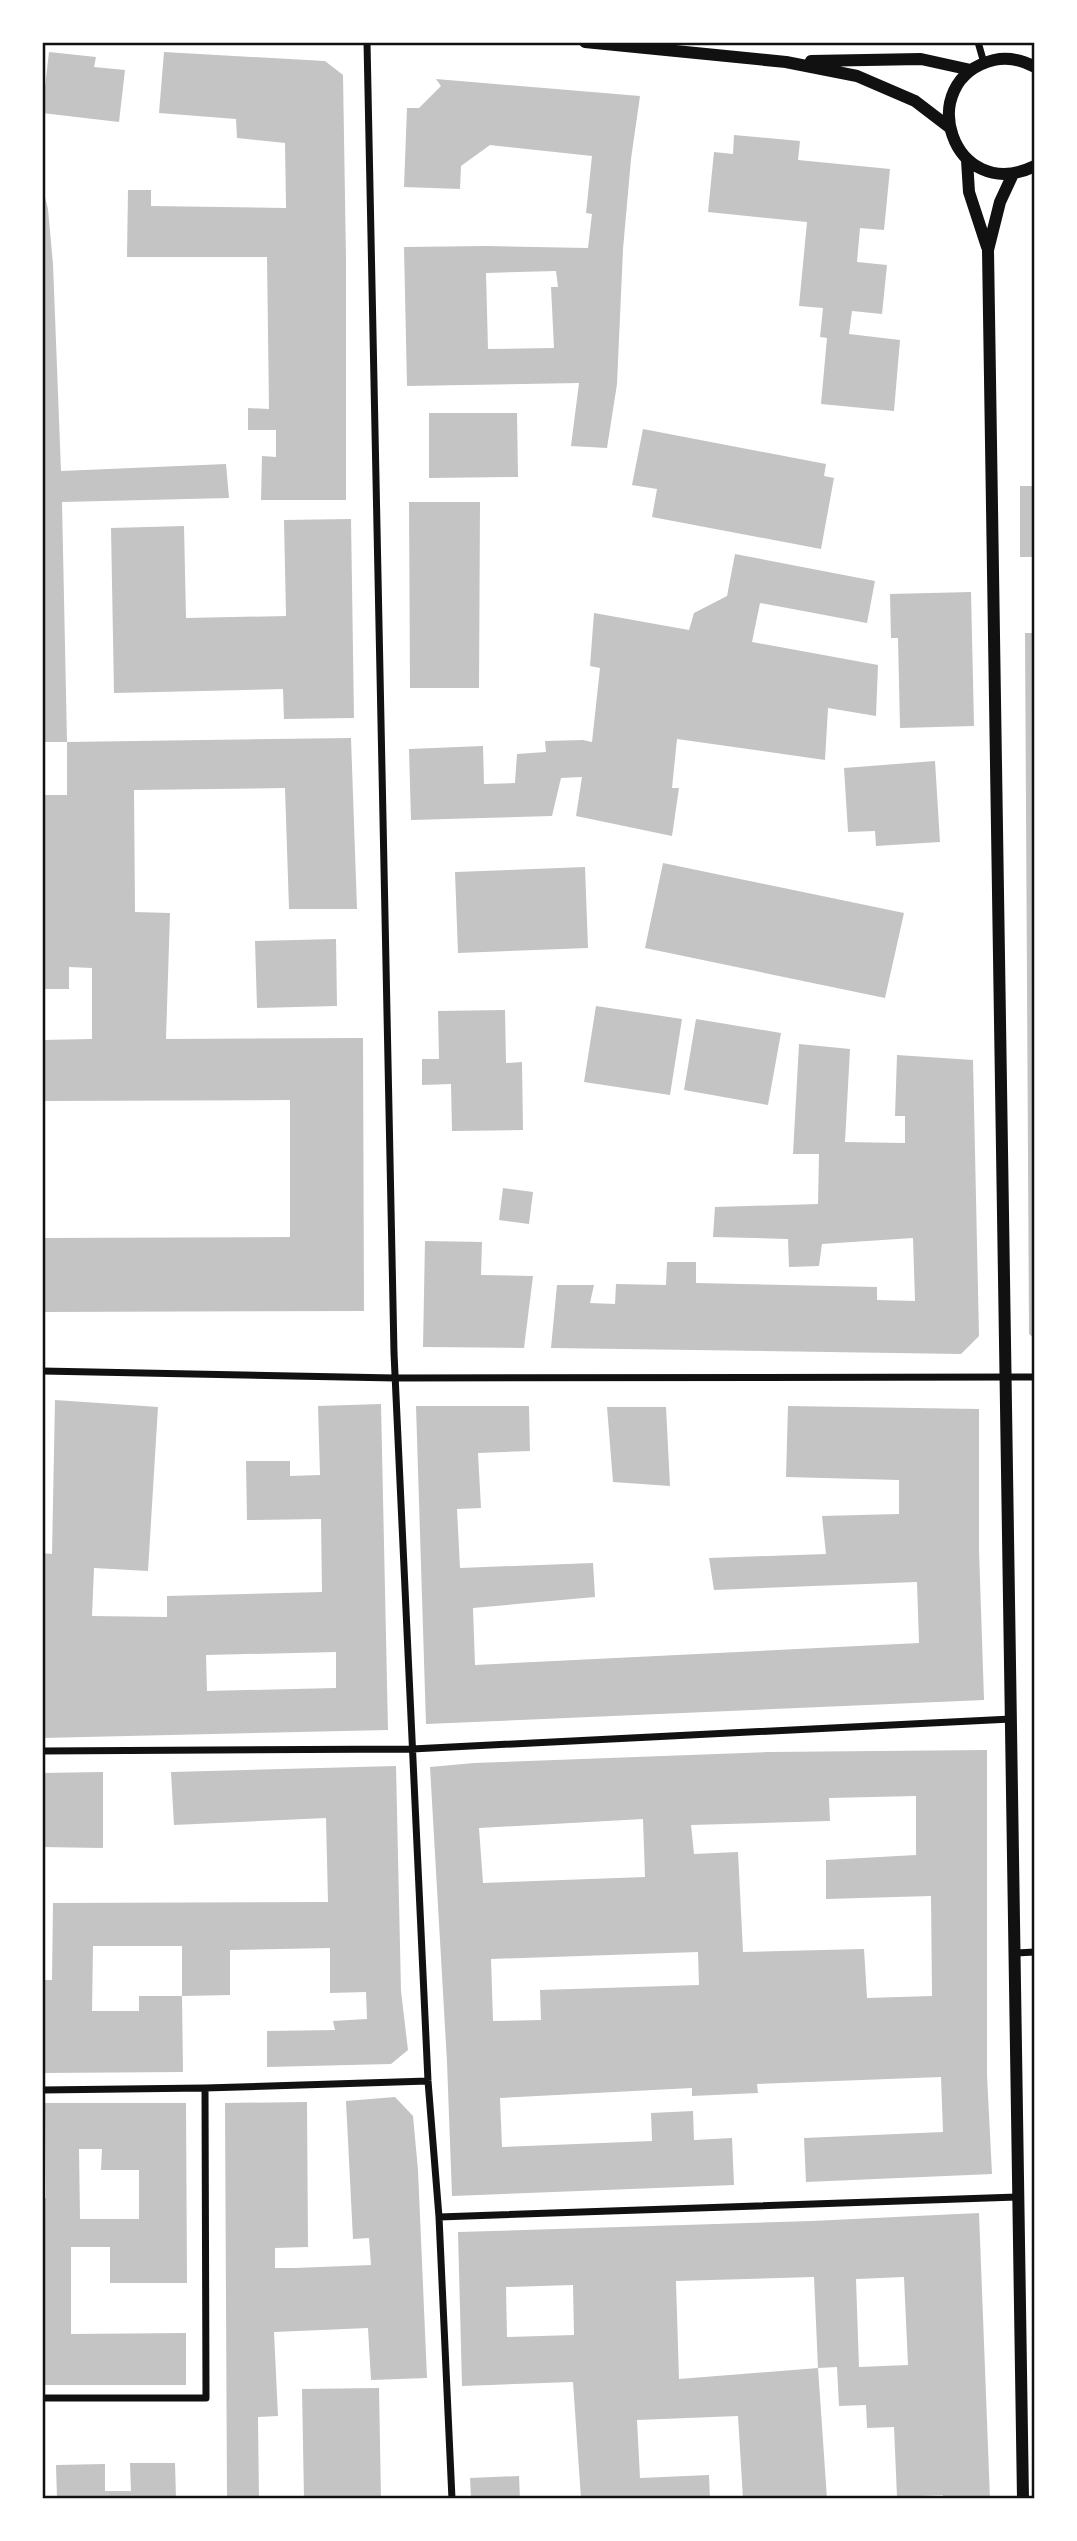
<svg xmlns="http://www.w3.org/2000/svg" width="1077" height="2541" viewBox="0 0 1077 2541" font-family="Manrope,sans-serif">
<rect width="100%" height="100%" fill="#fff"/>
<!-- building -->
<path fill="#c4c4c4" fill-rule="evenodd" d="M49 52 96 57 94 67 125 70 119 122 42 113Z
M164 52 325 61 343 75 346 259V500H261L262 456 276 457V430H248V408L269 409 267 257H127L128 190H151V206L286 208 285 143 237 138 236 119 159 113Z
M436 79 640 96 631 159 623 249 617 384 607 448 571 446 579 383 407 386 404 247 486 246 588 248 592 214 586 213 592 156 490 145 461 166 460 189 404 187 407 108H419L441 86ZM556 271 558 287H551L554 348 488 349 486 273Z
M734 135 800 141 798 160 890 169 884 230 860 228 857 262 887 265 882 314 852 311 849 334 900 340 894 411 821 404 827 338 820 337 823 308 799 306 807 222 708 212 714 152 733 154Z
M42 185 48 209 53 264 61 471 226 464 229 498 62 502 67 742H42Z
M429 413H517L518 477 429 478Z
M643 429 826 464 824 476 834 478 821 549 652 517 657 489 632 485Z
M1020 486H1035V557H1020Z
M409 502H480L479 688H410Z
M351 519 354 718 284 719 283 689 114 693 111 528 184 526 186 618 286 616 284 520Z
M735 554 875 581 867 623 760 603 752 642 878 665 876 716 828 708 825 760 677 739 672 788H679L672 836 576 816 582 777 561 778 552 816 411 820 409 749 483 746 484 784 515 783 517 754 546 752 545 741 583 740 592 742 600 668 590 666 594 613 689 630 694 613 727 596Z
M971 592 974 726 900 728 898 638H891L890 594Z
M1025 633H1035V1339L1029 1334Z
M351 738 357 909H289L285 788 134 790 135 912 170 913 166 1039 363 1038 364 1311 42 1312V1238L290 1237V1100L42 1101V1040L92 1039V968L69 967V989H42V795H67V742Z
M935 761 940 842 876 846 875 831 848 832 844 768Z
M663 863 904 913 885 998 645 948Z
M585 867 588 948 458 953 455 872Z
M336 939 337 1006 257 1008 255 941Z
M596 1006 682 1019 670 1095 584 1082Z
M505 1010 506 1063 522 1062 523 1130 452 1131 451 1084 422 1085V1059H439L438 1011Z
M696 1019 781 1033 768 1105 684 1090Z
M799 1044 850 1049 845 1142 905 1143V1116H895L897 1055 973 1060 979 1336 961 1354 551 1348 557 1285H594L590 1303 615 1304 616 1284 666 1285 667 1262H696V1283L877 1287V1300L915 1301 913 1238 822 1244 819 1266 789 1267 788 1239 713 1237 715 1207 818 1204 819 1154H793Z
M503 1188 533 1192 529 1224 499 1220Z
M425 1241 482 1242 481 1275 533 1276 524 1348 423 1347Z
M55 1400 158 1407 148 1571 94 1568 92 1616 167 1617V1596L322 1592 321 1519 247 1520 246 1461H290V1476L320 1475 318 1406 381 1404 388 1730 42 1738V1553L52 1554ZM336 1652V1688L207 1691 206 1655Z
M416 1406H529L530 1451 478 1453 481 1508 457 1509 460 1568 593 1563 595 1597 473 1608 475 1665 919 1643 917 1582 714 1590 709 1558 826 1554 822 1516 899 1514V1480L786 1477 788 1406 979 1409V1550L984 1700 426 1724Z
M607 1407H666L670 1486 613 1482Z
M987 1750V2075L992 2174 806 2182 804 2138 943 2132 941 2077 757 2084 758 2093 692 2096V2088L500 2098 502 2147 652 2141 651 2113 693 2111 694 2140 732 2138 734 2185 452 2196 447 2062 430 1767 474 1763 768 1752ZM916 1796V1855L826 1860V1899L931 1896 932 1996 867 1998 864 1949 743 1952 738 1852 694 1854 691 1825 830 1821 829 1798ZM643 1819 645 1877 483 1883 479 1828ZM698 1952 699 1985 540 1990 541 2020 493 2021 491 1959Z
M396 1766 401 1991 408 2050 391 2064 267 2067V2031L335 2030 333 2021 367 2019 366 1992 330 1993V1948L230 1950V1995L182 1996V1946H93L92 2011H139V1996H182L183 2072 42 2073V1980H52L53 1903 328 1902 326 1818 174 1825 171 1772Z
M103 1772V1848L42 1847V1773Z
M395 2097 413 2116 418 2170 427 2378 371 2380 368 2328 274 2332 278 2416 258 2417 259 2499H227L225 2103 307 2102 308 2247 275 2248V2268H295L371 2265 369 2238 353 2239 346 2101Z
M45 2103H186L187 2283H110V2247H71V2334L186 2333V2385H42V2198H46ZM79 2149H102L101 2170H139V2219H80Z
M979 2213 990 2499H943V2495L897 2497 894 2427 867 2428 866 2405 839 2406 837 2367 818 2368 814 2277 676 2281 679 2379 818 2368 827 2499H743L738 2416 637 2420 640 2478 709 2475 710 2499H581L573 2382 462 2386 458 2232 812 2221ZM904 2277 908 2365 859 2367 856 2279ZM573 2285 574 2335 507 2337 506 2287Z
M379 2388 381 2499H304L302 2389Z
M130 2463H175L176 2499H57L56 2465 105 2464V2491H131Z
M519 2476 520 2499H471L470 2478Z"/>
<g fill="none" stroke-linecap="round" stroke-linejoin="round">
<!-- minor -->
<path stroke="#111" stroke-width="7" d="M367 42 394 1353 428 2081 439 2217 452 2499
M978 42 984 63
M42 1371 395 1378 1035 1377
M42 1751 412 1749 1011 1719
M1014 1953 1035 1952
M42 2090 205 2088 428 2081
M439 2217 1017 2197
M42 2398H206L205 2088"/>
<!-- tertiary -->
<path stroke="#111" stroke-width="12" d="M585 42 786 62 857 76 915 101 949 127
M811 61 921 59 971 70
M1035 67C1022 60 1008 57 994 60 912 80 952 206 1035 166
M967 160 969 192 987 247
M1013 174 1000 202 988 250 1023 2499"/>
</g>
<!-- border -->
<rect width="1077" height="2541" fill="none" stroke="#ffffff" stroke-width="88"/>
<rect x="44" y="44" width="989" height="2453" fill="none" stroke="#111" stroke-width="2.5"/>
</svg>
